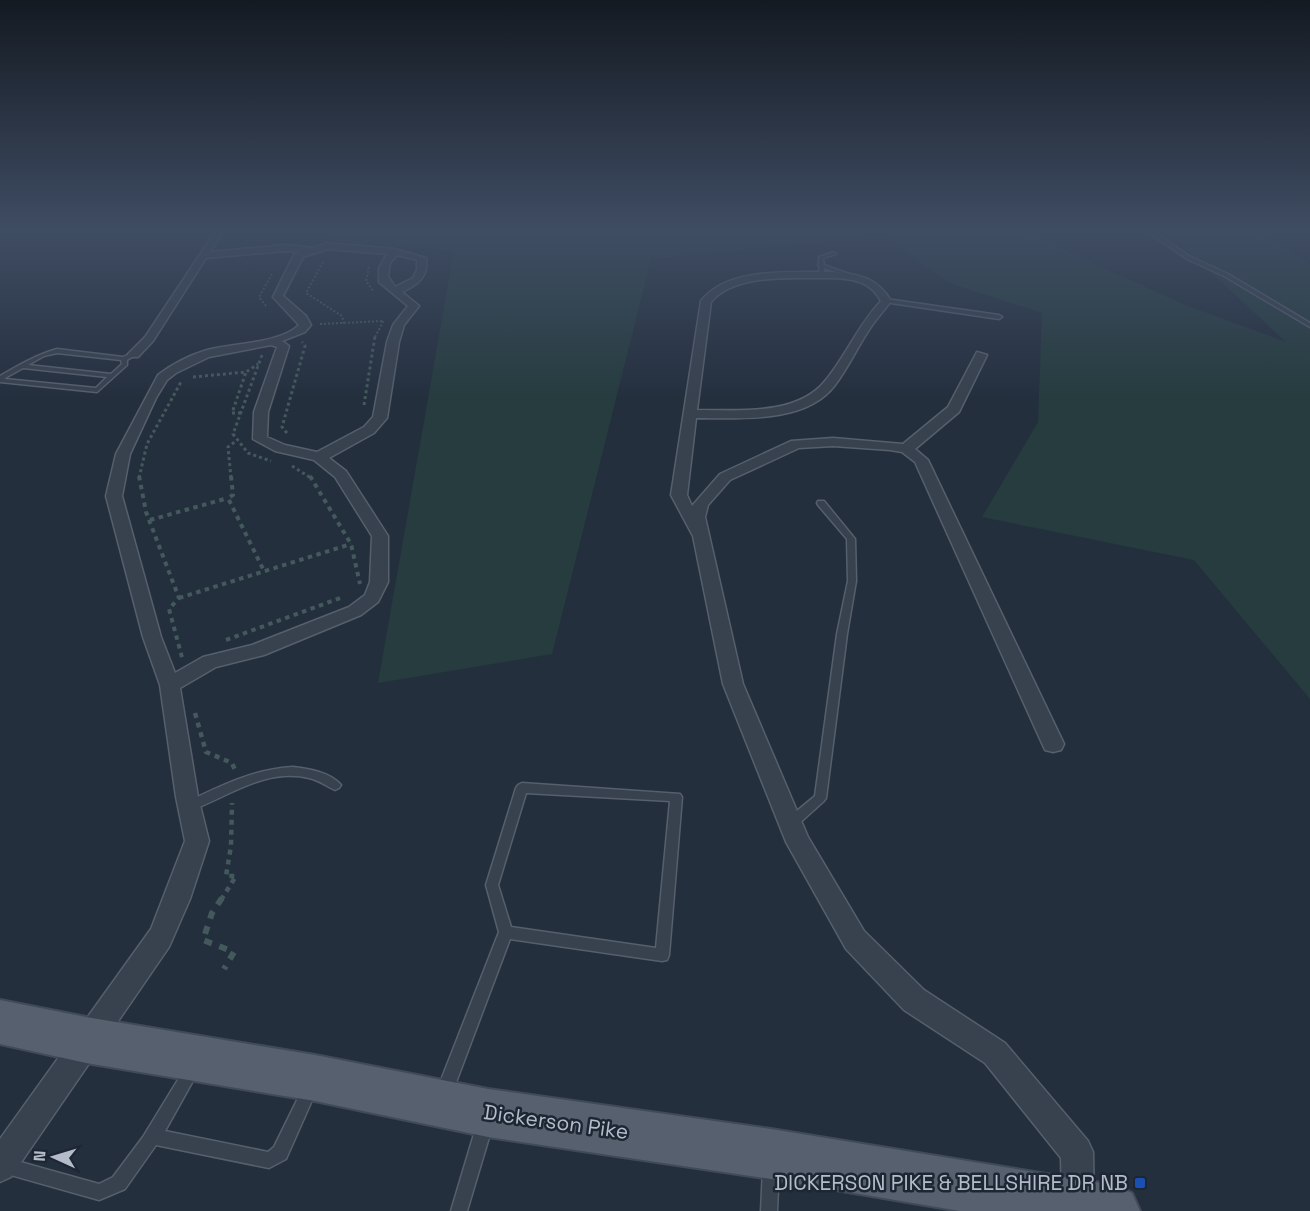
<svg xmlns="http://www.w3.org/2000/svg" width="1310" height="1211" viewBox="0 0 1310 1211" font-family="'Space Grotesk',sans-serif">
<rect width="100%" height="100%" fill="#242f3e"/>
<!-- green -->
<path fill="#263c3f" d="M313 229H1019L1185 305 1286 342 1164 229H1254L1310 263V699L1194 560 982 517 1038 422 1042 313 952 284 882 235 651 259 552 654 378 683 454 251 331 240Z"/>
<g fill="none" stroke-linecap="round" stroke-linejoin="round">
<defs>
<path id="service" d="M1144 229H1149L1191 257 1228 274 1310 323V327L1224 276 1187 259Z
M834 252 836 254 823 258 824 265 852 275V277L824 268V276L820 277 819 266 818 265 819 264V257Z
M886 299 999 315 1002 317 999 319 884 302 883 301Z
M57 349 123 357 134 352 137 354 127 360V365L97 392 0 382V376C19 365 36 355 57 349ZM57 353 121 360 122 364 111 374 28 365 44 356ZM23 368 107 377 96 388 5 379V378Z
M818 501H824L855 539 856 581 847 634 826 798 824 801 794 828 790 829 786 828 784 824 786 820 815 796 837 634 848 581 847 539 818 505 817 503Z
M293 767C309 769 330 772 341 785L339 788 335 790C326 786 319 780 309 778 266 767 228 797 189 811L185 809 183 806 185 803C220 786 254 769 293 767Z
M522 783 680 794 682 797 669 955 667 960 662 961 510 939 452 1093 449 1098 444 1101 439 1098 436 1093 499 932 486 885 516 788 518 785ZM526 793 670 801 656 948 511 927 498 885Z
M192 1063 197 1065 199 1070 165 1131 268 1152 274 1147 305 1084 310 1082 315 1084 317 1089 286 1159 269 1168 156 1145 125 1189 99 1200 0 1172V1161L6 1158 99 1184 113 1177 143 1137 187 1065Z
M485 1116 490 1119 493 1124 467 1211H451L477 1124 480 1119Z
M771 1160 777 1162 779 1168 777 1211H761L763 1168 765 1162Z"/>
<path id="minor" d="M217 229H225L210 252 285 245 313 248 327 243 395 249 426 258C429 276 418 285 402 292L419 306 404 325 399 342 387 418 374 433 329 458 346 471 388 536V582L378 602 361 615 264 655 216 667 180 688 198 797 209 841 190 899 169 947 11 1177 0 1182V1139L151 929 185 841 176 797 160 685 143 637 106 496 116 454 158 375C171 365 188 356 204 351 230 343 280 344 299 325L273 297 294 255 299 252 285 251 206 258 153 341 138 357H130L128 354 145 337ZM328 249 387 254 379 268V282L408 306 393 325 387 342 373 417 364 427 317 452 285 445 267 437 268 412 289 346 282 341 305 332 311 325 306 316 283 296 303 257ZM397 255 417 260V270L413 278 395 287 388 276 390 263ZM271 345 277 347 254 412 253 439 275 451 314 460 335 477 372 536 370 582 365 595 349 607 252 645 203 657 175 673 161 637 122 496 130 454 156 398 167 380 176 373 209 357Z
M833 272C859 274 878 278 891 301 884 311 875 320 869 330 857 348 848 368 835 385 806 424 739 418 696 418L687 495 692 506 720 474 791 441 833 438 903 444 948 407 977 352 987 355 959 412 915 449 928 460 1064 744 1061 750 1053 752 1045 750 915 462 902 452 890 450 833 446 799 448 730 480 708 505 705 517 743 684 808 837 864 931 924 990 1005 1043 1088 1141 1093 1152 1094 1204 1091 1211H1065L1062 1204 1061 1158 985 1063 904 1010 846 949 786 842 723 684 693 536 671 495 701 301C728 266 792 273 833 272ZM833 278C853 279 870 281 881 301 858 325 846 356 825 381 797 416 738 410 697 410L711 302C736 272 797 279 833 278Z"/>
<path id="primary" d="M0 1000 86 1017 315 1055 488 1089 771 1129 1114 1185 1132 1193 1140 1211H960L771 1179 488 1137 315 1101 86 1063 0 1044Z"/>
</defs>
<!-- service casing -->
<use href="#service" stroke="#565f6c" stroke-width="3"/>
<!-- minor casing -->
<use href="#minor" stroke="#565f6c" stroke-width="3"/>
<!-- primary casing -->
<use href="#primary" stroke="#414a57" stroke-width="4"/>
<!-- path-far4 -->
<path stroke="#44595c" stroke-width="2" stroke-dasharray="2 2" stroke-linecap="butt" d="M323 262 306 293 342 316 344 324
M369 267 366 281 374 292
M266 306 259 297 272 274
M320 324 383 321
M375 337 384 320"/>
<!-- path-far3 -->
<path stroke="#44595c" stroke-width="3" stroke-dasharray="3 3" stroke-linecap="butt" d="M262 355 233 434 248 453 271 461
M193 377 246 372 258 364
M364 405 375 336
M241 413H232L246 372
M287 433 282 427 305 346 302 342
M292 466 311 478
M139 478 147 444 181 382
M231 478 228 447 236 441"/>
<!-- path-far2 -->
<path stroke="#44595c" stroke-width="4" stroke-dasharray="4.5 4.5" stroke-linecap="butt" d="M139 476 146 512 179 598 169 609 183 661
M231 476 233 495 228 498 264 571
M310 476 351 544 360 584
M150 520 228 498
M179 598 351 544
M226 640 343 597"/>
<!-- path-far1 -->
<path stroke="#44595c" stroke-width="4.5" stroke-dasharray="5 5" stroke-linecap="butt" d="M195 713 206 752 232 763 235 770
M221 900 236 876H226L231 846 232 803"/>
<!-- path -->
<path stroke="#44595c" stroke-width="6" stroke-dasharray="8 8" stroke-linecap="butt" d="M222 898 212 913 203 940 234 952 224 969"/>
<!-- service -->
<use href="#service" fill="#38414e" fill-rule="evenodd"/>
<!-- minor -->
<use href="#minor" fill="#38414e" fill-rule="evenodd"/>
<!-- primary -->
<use href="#primary" fill="#56606e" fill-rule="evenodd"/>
</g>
<!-- sky -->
<linearGradient id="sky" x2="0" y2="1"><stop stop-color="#141a22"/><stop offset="0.58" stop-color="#3f4d63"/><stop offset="1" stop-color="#3f4d63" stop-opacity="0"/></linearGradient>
<rect width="1310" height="398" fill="url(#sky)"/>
<!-- markers -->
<rect fill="#1a4fb4" stroke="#1d2633" stroke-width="2" x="1134" y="1177" width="12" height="12" rx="3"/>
<g text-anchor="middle" stroke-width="5" stroke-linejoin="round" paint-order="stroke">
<!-- near-street labels -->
<g font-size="21" fill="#b4bcc9" stroke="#1d2633">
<text transform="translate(556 1122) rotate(8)" y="7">Dickerson Pike</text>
</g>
<!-- near-poi labels -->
<g font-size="21" fill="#b4bcc9" stroke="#1d2633" text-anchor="end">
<text x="1128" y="1190">DICKERSON PIKE &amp; BELLSHIRE DR NB</text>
</g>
</g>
<!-- north arrow -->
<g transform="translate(54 1157) rotate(274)" stroke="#1d2633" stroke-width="4.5" paint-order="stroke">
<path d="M0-4.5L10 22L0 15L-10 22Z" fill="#b4bcc9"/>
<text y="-9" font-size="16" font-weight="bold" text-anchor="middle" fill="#b4bcc9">N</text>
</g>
</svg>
